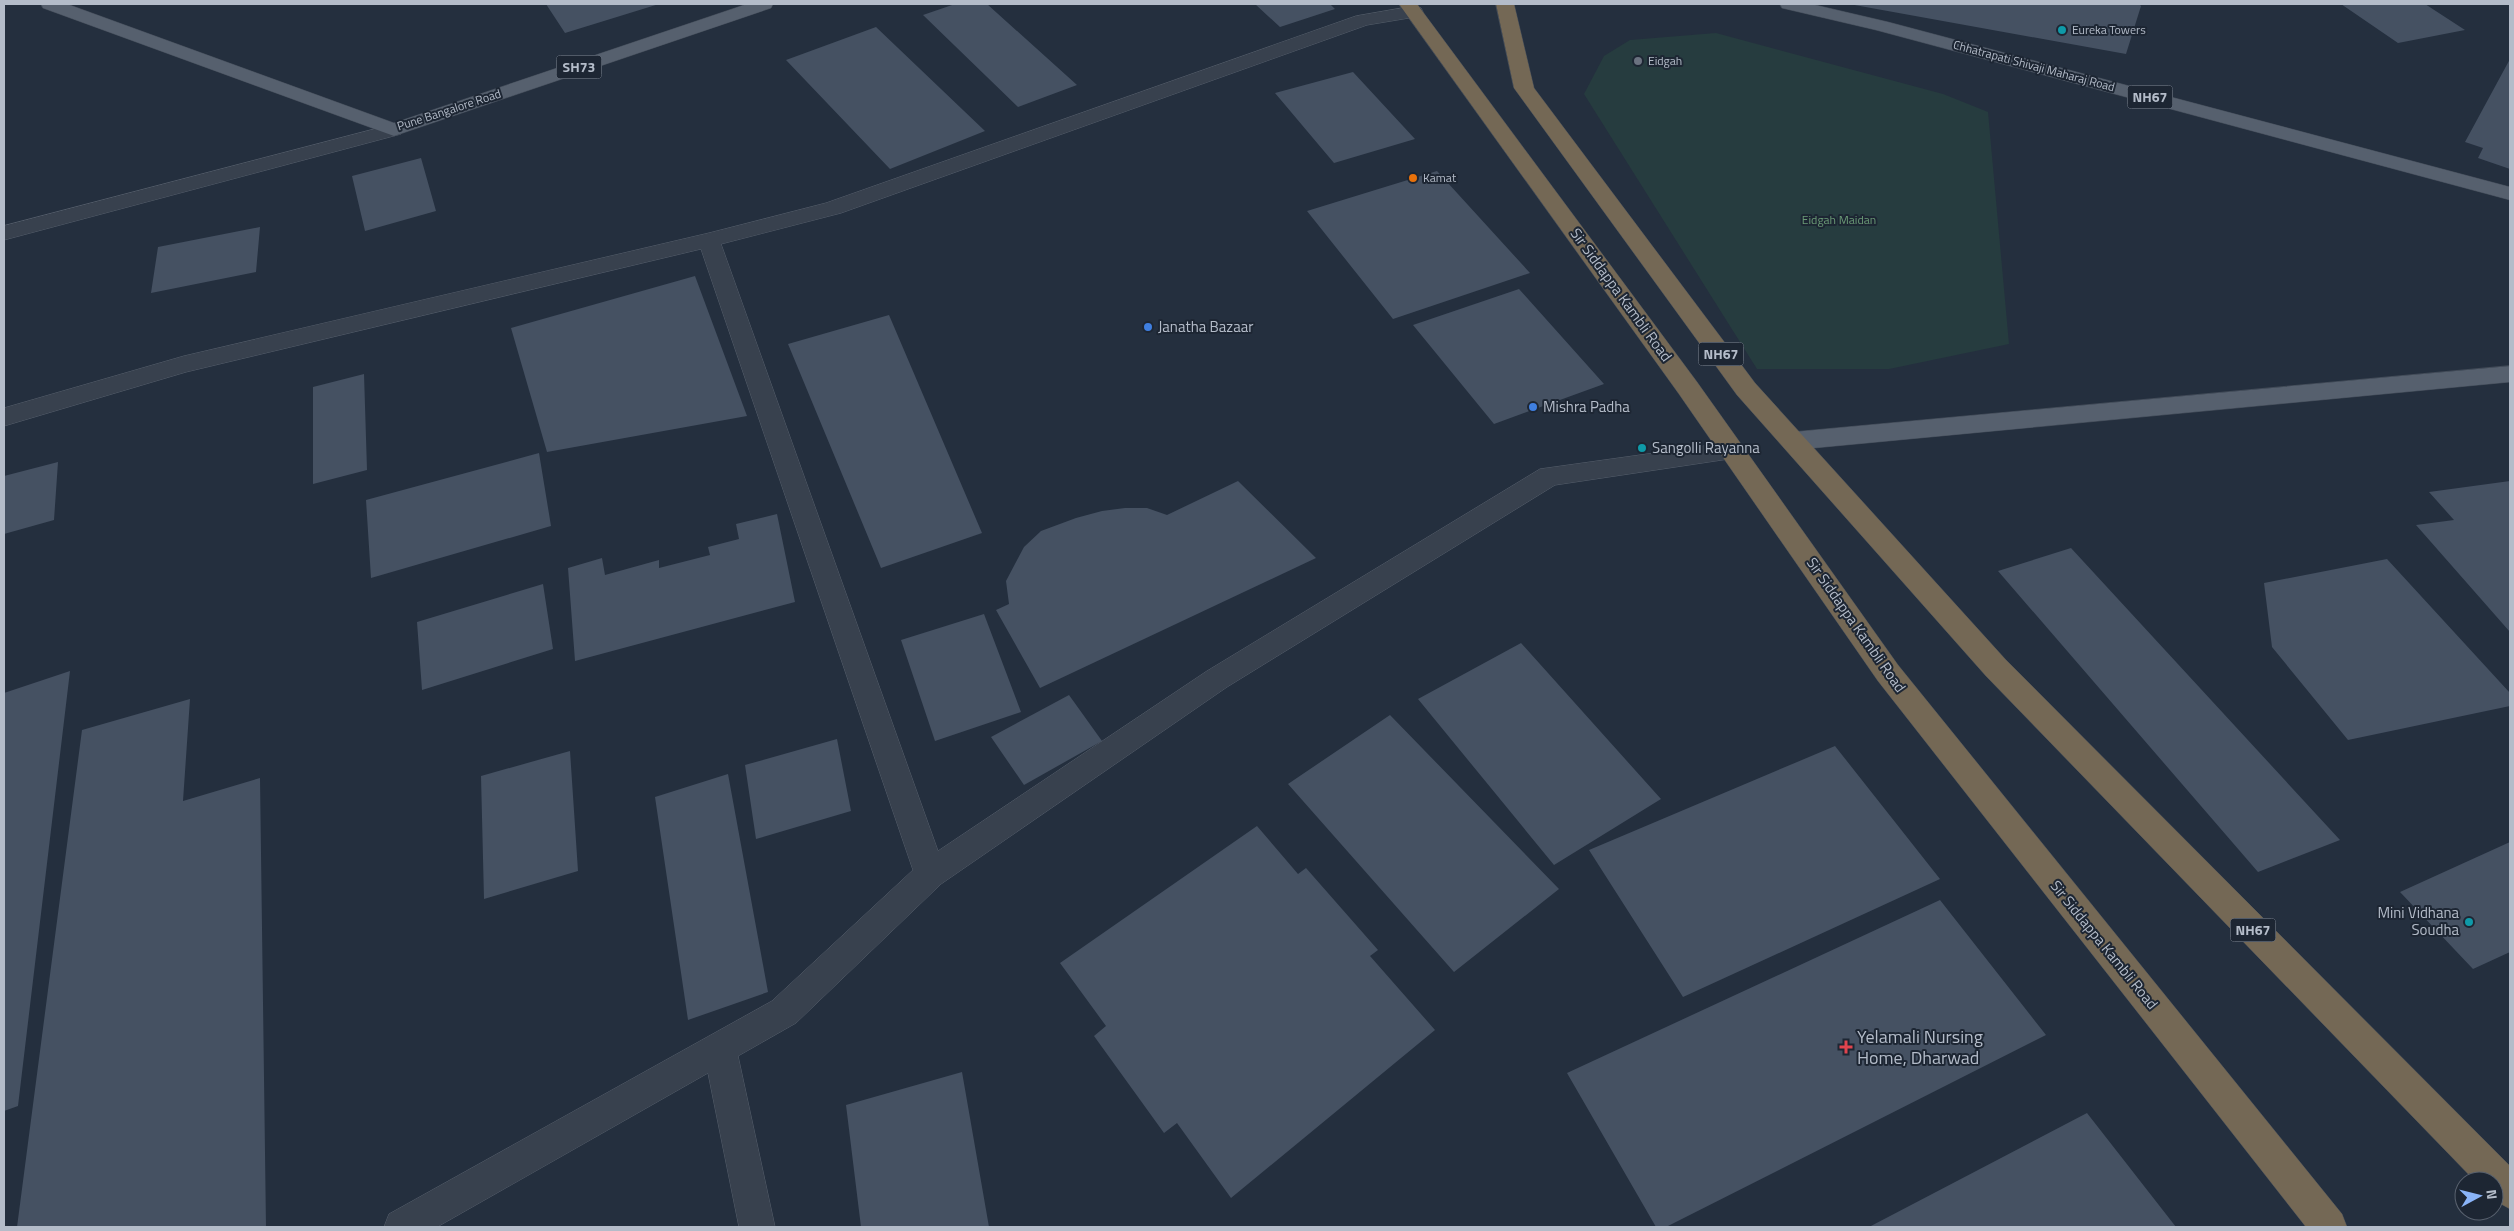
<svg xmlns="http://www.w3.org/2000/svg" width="2514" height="1231" viewBox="0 0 2514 1231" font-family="'Titillium Web',sans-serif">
<rect width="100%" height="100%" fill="#242f3e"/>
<!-- green -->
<path fill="#263c3f" d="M1716 33 1943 94 1988 112 2009 344 1889 369H1757L1584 94 1604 56 1630 40Z"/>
<!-- building -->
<path fill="#455162" d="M546 4H659L565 33Z
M955 4H987L1077 85 1018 107 923 15Z
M1255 4H1330L1335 9 1280 27Z
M1849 4H2139L2141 6 2126 54Z
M2341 4H2425L2465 30 2398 43Z
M876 27 985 131 890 169 786 60Z
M2510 59V169L2478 158 2483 148 2465 142Z
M1353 72 1415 139 1334 163 1275 93Z
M421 158 436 211 365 231 352 176Z
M1437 171 1530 273 1393 319 1307 211Z
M260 227 256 272 151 293 158 247Z
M695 276 747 416 547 452 511 328Z
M1519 289 1604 384 1494 424 1413 325Z
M889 315 982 533 881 568 788 344Z
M364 374 367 470 313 484V387Z
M539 453 551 526 371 578 366 500Z
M58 462 54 520 4 534V476Z
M1238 481 1316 558 1040 688 996 610 1009 604 1006 581 1024 547 1041 531 1076 518 1102 511 1125 508H1147L1167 515Z
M2510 481V632L2416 525 2454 520 2429 492Z
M777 514 795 602 575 661 568 568 602 558 605 575 659 560V568L710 555 708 547 739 539 736 524Z
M2071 548 2340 840 2258 872 1998 571Z
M2387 559 2510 693V706L2348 740 2272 647 2264 583Z
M543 584 553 649 422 690 417 622Z
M984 614 1021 712 935 741 901 640Z
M1521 643 1661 799 1554 865 1418 699Z
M70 671 18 1106 4 1111V693Z
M1069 695 1102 741 1024 785 991 737Z
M190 699 183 801 260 778 266 1227H17L82 730Z
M1390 715 1559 889 1454 972 1288 784Z
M837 739 851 811 756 839 745 765Z
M1835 746 1940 879 1683 997 1589 850Z
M570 751 578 871 484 899 481 776Z
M728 774 768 992 688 1020 655 797Z
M1257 826 1298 874 1306 868 1378 950 1370 956 1435 1030 1231 1198 1177 1123 1164 1133 1094 1036 1106 1026 1060 963Z
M2510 842V952L2473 969 2400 892Z
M1940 900 2046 1035 1666 1227H1656L1567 1073Z
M962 1072 989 1227H861L846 1105Z
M2087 1113 2176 1227H1869Z"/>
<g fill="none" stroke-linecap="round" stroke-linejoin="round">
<defs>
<path id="minor" d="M1414 6 1421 8 1423 12 1421 16 1367 25 841 213 721 244 938 851 1207 671 1540 469 1733 442 1742 445 1746 451 1742 457 1555 485 1227 687 941 884 796 1023 738 1056 775 1227H739L708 1073 437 1227H384L389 1214 772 1001 913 870 701 249 186 372 4 426V408L184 356 709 233 826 203 1356 16Z
M394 124 401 126 404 130 401 134 4 240V226Z"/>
<path id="major" d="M41 4H67L394 123 747 4H773L771 8 394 136 43 8Z
M1780 4H1811L1888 22 2510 187V200L1876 30 1782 8Z
M2510 366V382L1793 450 1784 447 1781 441 1784 435 1793 432Z"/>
<path id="highway" d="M1399 4H1417L1697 382 1898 665 2342 1214 2347 1227H2306L1878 681 1679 394Z
M1496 4H1514L1534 88 1755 383 2006 660 2510 1166V1209L2494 1200V1181H2475L1986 676 1737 395 1514 88Z"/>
</defs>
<!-- minor casing -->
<use href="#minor" stroke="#565f6c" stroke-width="1"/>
<!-- major casing -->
<use href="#major" stroke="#414a57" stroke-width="1"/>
<!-- highway casing -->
<use href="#highway" stroke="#434c59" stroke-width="1"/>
<!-- minor -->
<use href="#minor" fill="#38414e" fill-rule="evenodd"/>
<!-- major -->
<use href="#major" fill="#56606e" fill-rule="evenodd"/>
<!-- highway -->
<use href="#highway" fill="#746855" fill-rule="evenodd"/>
</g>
<!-- markers -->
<g fill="#0f9aa8" stroke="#1d2633" stroke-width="2">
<circle cx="2062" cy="30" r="5"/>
<circle cx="1642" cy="448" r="5"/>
<circle cx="2469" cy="922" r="5"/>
</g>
<circle fill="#6b7280" stroke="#1d2633" stroke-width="2" cx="1638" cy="61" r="5"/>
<circle fill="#e8710a" stroke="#1d2633" stroke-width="2" cx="1413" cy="178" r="5"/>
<g fill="#3f7fe0" stroke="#1d2633" stroke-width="2">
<circle cx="1148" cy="327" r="5"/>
<circle cx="1533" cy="407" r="5"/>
</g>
<path fill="#e0444e" stroke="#1d2633" stroke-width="2" d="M1843.5 1039.5h5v5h5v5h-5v5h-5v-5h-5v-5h5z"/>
<g text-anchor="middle" stroke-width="4" stroke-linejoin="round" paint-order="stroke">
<!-- far-poi labels -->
<g font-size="12" fill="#b4bcc9" stroke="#1d2633" text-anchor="start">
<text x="2072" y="34">Eureka Towers</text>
<text x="1648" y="65">Eidgah</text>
<text x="1423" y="182">Kamat</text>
</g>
<!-- far-street labels -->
<g font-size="12" fill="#b4bcc9" stroke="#1d2633">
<text transform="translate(2034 66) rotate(15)" y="4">Chhatrapati Shivaji Maharaj Road</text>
<text transform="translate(449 110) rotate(-18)" y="4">Pune Bangalore Road</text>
</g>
<!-- far-park labels -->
<g font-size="12" fill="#6b9a76" stroke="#1d2633">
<text x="1839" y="224">Eidgah Maidan</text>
</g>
<!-- shield labels -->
<g fill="#1d2633" stroke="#878f9c" stroke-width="1">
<rect x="556.5" y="55.5" width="45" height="23" rx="4"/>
<rect x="2127.5" y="85.5" width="45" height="23" rx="4"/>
<rect x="1698.5" y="342.5" width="45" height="23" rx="4"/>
<rect x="2230.5" y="918.5" width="45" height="23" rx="4"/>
</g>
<g font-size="14" font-weight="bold" fill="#b4bcc9">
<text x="579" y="72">SH73</text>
<text x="2150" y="102">NH67</text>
<text x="1721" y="359">NH67</text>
<text x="2253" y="935">NH67</text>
</g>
<!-- street labels -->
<g font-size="15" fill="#b4bcc9" stroke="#1d2633">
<text transform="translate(1621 295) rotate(54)" y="5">Sir Siddappa Kambli Road</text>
<text transform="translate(1856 625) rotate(55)" y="5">Sir Siddappa Kambli Road</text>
<text transform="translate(2104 945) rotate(51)" y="5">Sir Siddappa Kambli Road</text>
</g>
<!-- poi labels -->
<g font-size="15" fill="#b4bcc9" stroke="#1d2633" text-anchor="start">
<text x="1158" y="332">Janatha Bazaar</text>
<text x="1543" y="412">Mishra Padha</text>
<text x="1652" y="453">Sangolli Rayanna</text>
<text x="2459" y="918" text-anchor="end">Mini Vidhana<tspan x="2459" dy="17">Soudha</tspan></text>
</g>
<!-- near-poi labels -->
<g font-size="18" fill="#b4bcc9" stroke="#1d2633" text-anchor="start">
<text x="1857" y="1043">Yelamali Nursing<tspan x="1857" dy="21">Home, Dharwad</tspan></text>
</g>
</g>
<!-- border -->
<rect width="2514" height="1231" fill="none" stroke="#b4bcc9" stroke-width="10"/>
<!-- north arrow -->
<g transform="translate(2479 1196) rotate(83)"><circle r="24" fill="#1d2633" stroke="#59626f"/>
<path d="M0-4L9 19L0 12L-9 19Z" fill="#8ab4f8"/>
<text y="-8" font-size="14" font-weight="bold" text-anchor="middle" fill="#b4bcc9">N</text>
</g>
</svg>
